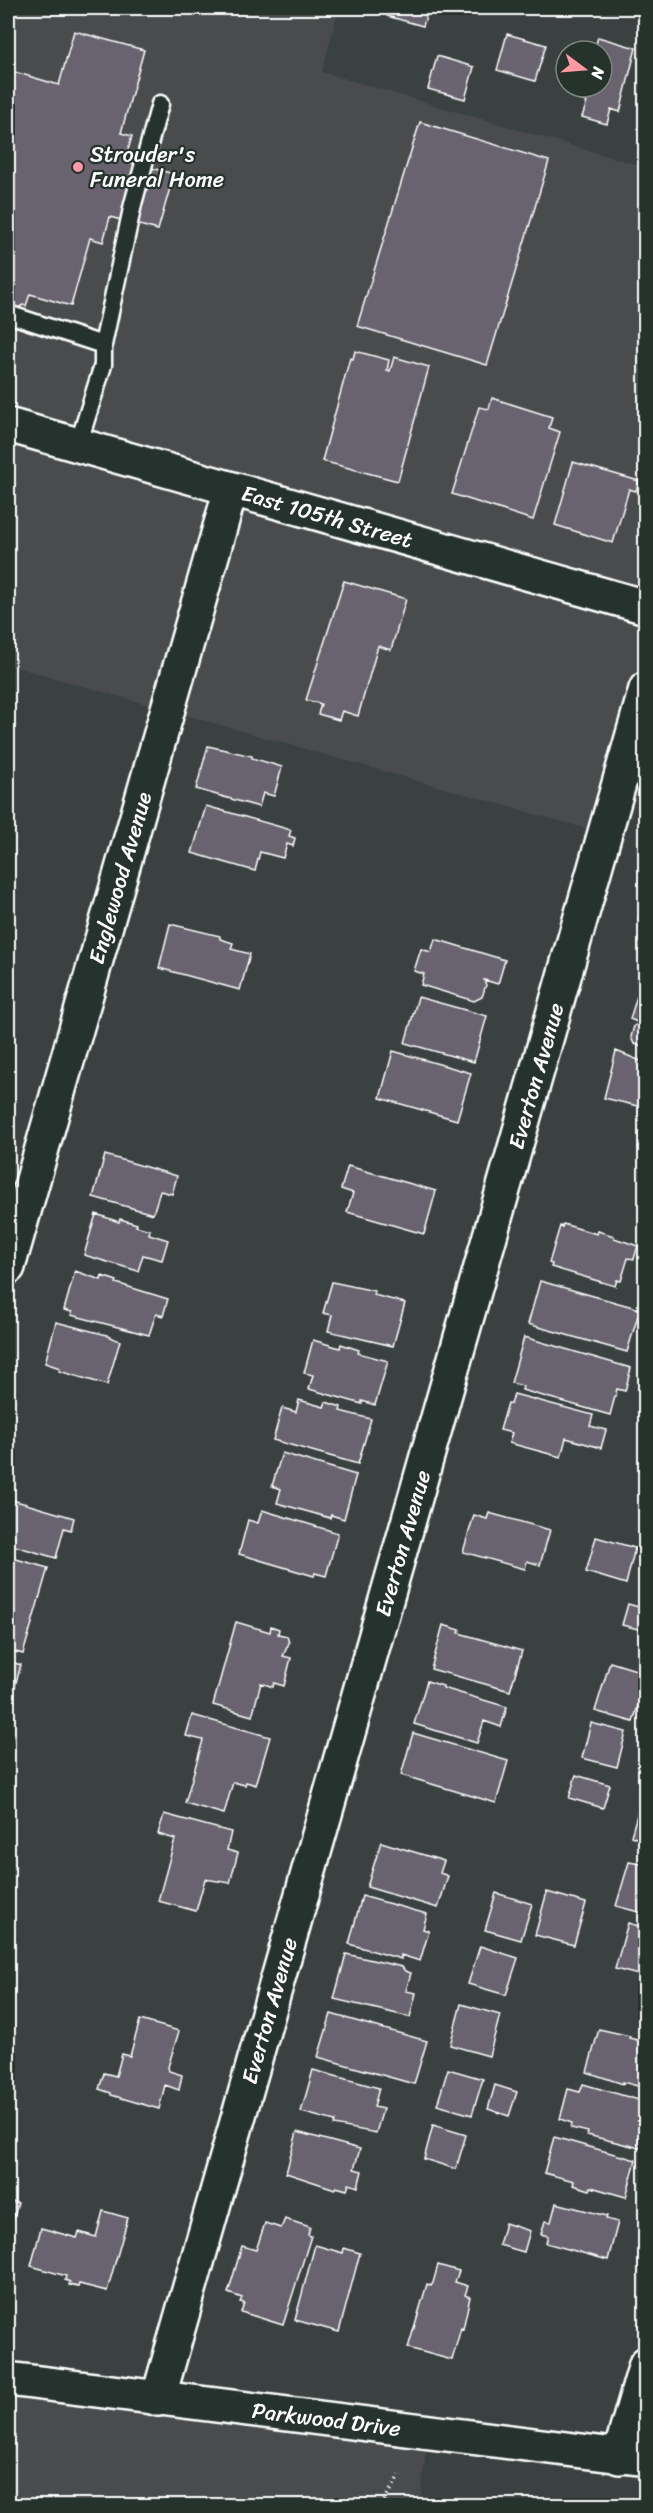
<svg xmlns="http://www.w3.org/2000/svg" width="653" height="2513" viewBox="0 0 653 2513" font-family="Sriracha,sans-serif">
<rect width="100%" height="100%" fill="#3a4140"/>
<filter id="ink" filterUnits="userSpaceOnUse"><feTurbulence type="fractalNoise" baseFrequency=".0167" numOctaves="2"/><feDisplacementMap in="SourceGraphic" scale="12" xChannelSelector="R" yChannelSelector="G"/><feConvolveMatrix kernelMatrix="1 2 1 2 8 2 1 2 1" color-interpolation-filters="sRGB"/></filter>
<g filter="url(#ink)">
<!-- built -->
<path fill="#484b4e" d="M8 8H339L322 72 645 167V689L605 834 8 665Z
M8 2379 428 2433 420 2505 8 2506Z"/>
<!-- building -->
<path fill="#67636e" stroke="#fff" stroke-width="1.5" d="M389 8H429L423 26 387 16Z
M74 31 144 50 121 133 132 136 125 161 174 174 158 230 110 217 103 242 90 238 71 306 30 294 26 306 23 305 14 310 8 309V70L59 85Z
M507 34 546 45 535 81 497 70Z
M598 37 636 48 620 112 611 109 607 124 582 117 587 102 580 100 584 87H602V51H594Z
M437 56 474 67 465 99 428 89Z
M420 122 549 161 487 365 357 326Z
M355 351 389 360 387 370 390 371 394 357 429 367 398 481 322 461 350 358 353 359Z
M492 398 552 417 549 428 560 432 533 520 452 494 479 407 489 409Z
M573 462 639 481 636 491 629 489 613 543 555 525Z
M344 581 406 599 391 650 378 646 358 716 342 711 339 720 318 714 321 704 306 700Z
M208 746 252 756V758L282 767 274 796 263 793 259 807 196 789Z
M206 806 291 830 289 836 295 838 293 846 287 844 283 858 260 852 255 871 192 853Z
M646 893V922L638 919Z
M170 924 220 936V939L233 943 231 949 250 954 240 990 159 968Z
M435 939 505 960 498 984 484 980 486 985 482 997 474 1001 421 985 424 974 414 971 421 949 431 952Z
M646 952V985L637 982Z
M637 996 646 998V1047L634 1044 631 1037 634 1026 640 1023 630 1019Z
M418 997 487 1016 474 1062 405 1043Z
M393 1051 471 1073 457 1120 380 1098Z
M616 1051 646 1063V1108L604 1098Z
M105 1155 177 1176 172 1194 160 1191 153 1214 93 1197Z
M348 1166 436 1191 424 1234 347 1212 353 1193 341 1189Z
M96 1214 119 1222 120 1219 137 1224 136 1226 150 1230 149 1234 168 1240 162 1260 143 1255 138 1271 84 1255Z
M563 1224 597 1234 598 1231 614 1236V1238L638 1246 634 1259 628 1258 621 1281 617 1280 615 1286 551 1267 552 1264 549 1263 560 1226 562 1227Z
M75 1271 101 1280 102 1276 117 1281 116 1283 168 1299 163 1316 156 1314 149 1335 71 1315 72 1312 64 1310Z
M540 1281 640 1309 627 1352 528 1324Z
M332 1282 375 1291 374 1295 405 1303 393 1346 328 1331 332 1315 323 1313Z
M56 1322 107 1335V1336L120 1341 107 1385 59 1371 60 1368 45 1363Z
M524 1337 631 1368 625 1391 617 1389 610 1415 522 1390 523 1386 511 1383Z
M313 1340 340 1348 341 1344 359 1350 358 1353 388 1361 375 1405 362 1401V1404L309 1389 313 1375 304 1373Z
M514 1394 593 1415 590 1426 606 1430 601 1448 566 1438 561 1457 509 1443 512 1433 500 1430 508 1403 511 1404Z
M299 1400 324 1407 326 1402 341 1407 340 1411 371 1419 358 1464 273 1440 282 1408 296 1412Z
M282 1453 356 1475 344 1519 331 1515 330 1518 277 1503 281 1489 272 1486Z
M9 1499 74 1518 71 1530 64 1528 56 1558 8 1544Z
M262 1510 338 1533 326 1576 315 1573 314 1576 239 1554 248 1520 258 1523Z
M489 1513 550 1530 540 1565 527 1561 525 1569 463 1552 474 1515 487 1519Z
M596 1537 635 1548 626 1584 586 1572Z
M9 1557 48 1568 23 1654 8 1650Z
M628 1604 646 1609V1631L622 1625Z
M236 1622 270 1632 271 1626 279 1629 278 1634 287 1636 289 1643 283 1656 291 1658 284 1686 274 1683 273 1687 261 1683 252 1716 213 1705Z
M443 1625 460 1630 459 1633 522 1651 510 1691 431 1669Z
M8 1661 21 1665 8 1710Z
M610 1662 646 1673V1680L633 1722 595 1711Z
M427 1681 443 1686V1688L507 1707 501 1727 484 1721 477 1743 414 1724Z
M192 1715 270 1737 256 1785 246 1782 245 1785 233 1782 224 1814 185 1803 203 1740 186 1736Z
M591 1723 626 1732 617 1767 582 1758Z
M8 1733 13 1735 10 1748 8 1747Z
M413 1733 508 1761 496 1803 401 1775Z
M576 1775 610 1785 603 1808 569 1798Z
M640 1804 646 1805V1842L631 1836Z
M164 1814 231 1832 227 1850 238 1853 230 1883 205 1879 196 1911 158 1901 175 1839 158 1834Z
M381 1842 444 1861 440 1873 448 1876 438 1908 367 1887Z
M629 1862 646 1865V1914L616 1906Z
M547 1892 586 1903 574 1945 535 1935Z
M496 1893 532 1904 521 1940 485 1930Z
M362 1896 427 1914 423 1929 429 1931 420 1961 401 1955V1959L349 1944Z
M628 1923 646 1928V1977L615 1969Z
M480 1946 518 1958 506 1995 468 1984Z
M346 1954 402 1967 405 1971 411 1973 406 1991 416 1993 410 2017 334 1999Z
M461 2004 500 2015 489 2056 450 2045Z
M331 2014 427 2041 414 2084 318 2057Z
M140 2020 179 2031 168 2067 169 2071 182 2075 179 2090 165 2085 159 2109 111 2095V2093L99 2089 104 2073 116 2076 122 2054 130 2056Z
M599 2029 630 2036 629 2038 646 2042 645 2088 623 2082V2084L587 2072Z
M448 2069 483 2079 472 2115 437 2105Z
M313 2070 379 2088 374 2107 383 2109 376 2133 334 2125 335 2121 301 2112Z
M583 2084 646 2102V2127L640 2148 587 2135 588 2132 571 2128 572 2123 560 2119 568 2089 580 2092Z
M495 2085 517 2092 509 2116 488 2109Z
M433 2125 466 2135 456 2169 424 2159Z
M297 2132 360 2149 354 2169 362 2171 358 2187 349 2184 347 2190 336 2187 335 2189 286 2173Z
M554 2137 636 2160 626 2197 591 2187 590 2190 573 2185 574 2181 544 2173Z
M8 2201 18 2203 8 2237Z
M556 2203 607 2216 606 2219 618 2222 608 2260 546 2243 548 2236 541 2234 545 2221 551 2222Z
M103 2211 128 2218 107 2291 79 2284 78 2287 69 2285 70 2282 65 2280 66 2276 31 2266 41 2228 77 2238 79 2232 96 2237Z
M285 2219 310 2227 308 2235 311 2236 283 2325 241 2312 244 2303 240 2302 242 2298 228 2293 242 2246 256 2250 265 2223 281 2228Z
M505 2223 530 2231 524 2252 499 2245Z
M315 2245 343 2253 344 2248 360 2253 339 2332 295 2320Z
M438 2265 459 2271 455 2282 468 2286 465 2295 470 2297 463 2329 461 2328 452 2360 408 2348 427 2284 431 2286 433 2283Z"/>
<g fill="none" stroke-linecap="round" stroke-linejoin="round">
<defs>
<path id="lane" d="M8 314 103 345V365L78 445
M103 345 133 204 160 104"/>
<g id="street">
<path id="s1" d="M8 1267 231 489"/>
<path id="s2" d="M8 2379 646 2459"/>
<path id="s3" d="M158 2399 646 689"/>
<path d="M619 2457 646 2364"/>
</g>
<g id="secondary">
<path id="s4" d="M8 425 646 607"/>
</g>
</defs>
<!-- lane casing -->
<use href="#lane" stroke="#fff" stroke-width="21"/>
<!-- street casing -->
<use href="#street" stroke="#fff" stroke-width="38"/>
<!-- secondary casing -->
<use href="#secondary" stroke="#fff" stroke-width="38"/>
<!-- path -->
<path stroke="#fff" stroke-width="4" stroke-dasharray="1.5 4.5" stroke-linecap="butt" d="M381 2506 400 2475"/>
<!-- lane -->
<use href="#lane" stroke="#26332d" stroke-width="16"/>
<!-- street -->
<use href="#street" stroke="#26332d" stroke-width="33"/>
<!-- secondary -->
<use href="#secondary" stroke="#26332d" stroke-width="33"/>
</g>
</g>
<!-- markers -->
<circle fill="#ff9aa2" stroke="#26332d" stroke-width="2" cx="78" cy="167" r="6"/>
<g text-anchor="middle" stroke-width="4.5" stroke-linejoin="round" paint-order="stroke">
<!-- poi labels -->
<g font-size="22" fill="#fff" stroke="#26332d" text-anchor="start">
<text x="90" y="162">Strouder's<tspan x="90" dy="25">Funeral Home</tspan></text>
</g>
<!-- street labels -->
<g font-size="22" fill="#fff" stroke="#26332d">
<text dy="8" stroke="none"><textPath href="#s4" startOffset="332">East 105th Street</textPath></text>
<text dy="8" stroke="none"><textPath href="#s1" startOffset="405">Englewood Avenue</textPath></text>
<text dy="8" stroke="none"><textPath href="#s3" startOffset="1376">Everton Avenue</textPath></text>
<text dy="8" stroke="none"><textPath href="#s3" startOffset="890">Everton Avenue</textPath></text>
<text dy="8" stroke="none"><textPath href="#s3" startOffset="404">Everton Avenue</textPath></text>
<text dy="8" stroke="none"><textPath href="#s2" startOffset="321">Parkwood Drive</textPath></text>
</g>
</g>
<!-- margin -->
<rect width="653" height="2513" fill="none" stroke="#26332d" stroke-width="30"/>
<rect x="15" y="15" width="623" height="2483" fill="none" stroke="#fff" stroke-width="2" filter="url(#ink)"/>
<!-- north arrow -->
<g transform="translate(584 69) rotate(106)"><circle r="28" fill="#26332d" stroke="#7d8581" stroke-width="1.5"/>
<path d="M0-4.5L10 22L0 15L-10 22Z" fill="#ff9aa2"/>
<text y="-9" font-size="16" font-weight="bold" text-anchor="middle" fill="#ffffff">N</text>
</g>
</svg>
